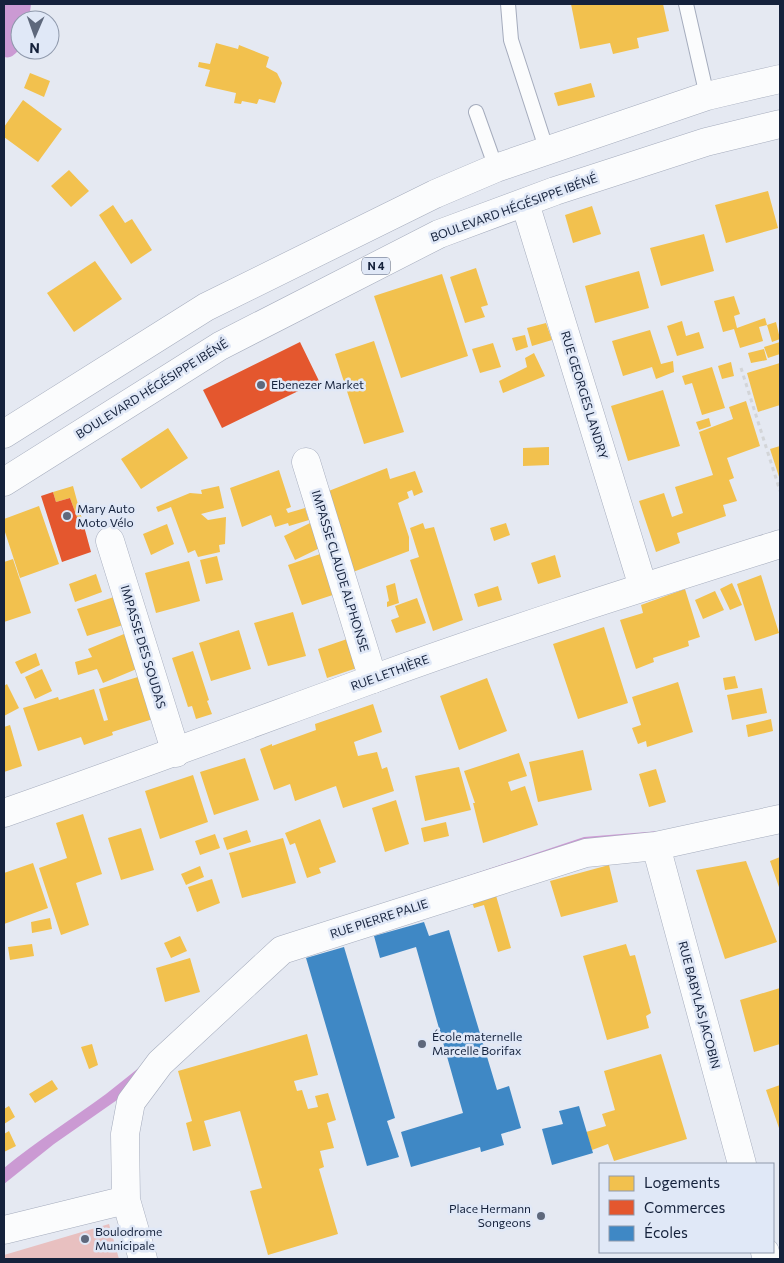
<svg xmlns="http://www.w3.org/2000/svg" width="784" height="1263" viewBox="0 0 784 1263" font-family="Commissioner,sans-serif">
<rect width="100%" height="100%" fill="#e5e9f2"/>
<!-- green -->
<path fill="#e8c0c0" d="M109 1224 119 1259H4V1255Z"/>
<!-- water -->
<path fill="#cb9ad3" d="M4 4H31L29 20H20V49C15 54 11 59 4 57Z
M780 813V825L697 839 593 847 352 927 321 940 298 950 224 1014 117 1100 54 1144 4 1184V1168C37 1141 72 1119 106 1094 167 1046 227 996 285 945L306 933 348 916 584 837 684 829Z"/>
<!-- homes -->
<path fill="#f2c14e" d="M571 4H663L669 31 637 38 639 48 613 54 610 43 580 49Z
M216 43 238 49 239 45 269 57 266 67 277 73 282 83 275 103 259 99 257 104 242 101 241 104 234 103 236 93 205 86 210 70 198 67 199 62 210 64Z
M30 73 50 81 44 97 24 88Z
M591 83 595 97 558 106 554 93Z
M23 100 62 129 38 162 4 137V127Z
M69 170 89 191 71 207 51 186Z
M768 191 778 228 726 243 715 205Z
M113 205 125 223 132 219 152 250 131 264 99 215Z
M592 206 601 234 573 243 565 215Z
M704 234 714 271 661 286 650 248Z
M95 261 122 299 74 332 47 293Z
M476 268 488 305 481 307 485 317 465 323 450 277Z
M639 271 649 308 595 323 585 286Z
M442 274 468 356 401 378 374 296Z
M734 296 740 314 734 316 737 328 765 318 767 325 759 327 763 341 740 348 734 329 723 332 714 301Z
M682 321 686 336 699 332 704 348 677 356 667 326Z
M776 322 780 339 772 342 767 325Z
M546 323 552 340 532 346 527 328Z
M650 330 661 364 673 361 674 372 656 379 652 367 623 376 612 341Z
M525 335 528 347 516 351 512 338Z
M374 341 404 432 364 444 335 354Z
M780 342V354L768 358 764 347Z
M493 343 501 367 480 373 472 349Z
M764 349 767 360 751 363 748 353Z
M534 353 545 376 503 393 499 381 527 367 525 358Z
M731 362 734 376 722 379 718 366Z
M780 363V405L758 412 747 373Z
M712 367 725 408 702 415 692 383 685 385 682 376Z
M663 390 680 446 628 461 611 406Z
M746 401 760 446 727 458 734 478 729 480 737 501 723 505 726 516 677 533 680 543 656 552 639 501 664 493 672 517 683 513 675 487 713 475 699 432 733 419 729 407Z
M709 418 711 426 699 430 696 422Z
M168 428 188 458 141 489 121 459Z
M780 446V480L770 449Z
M549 447V465L523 466V448Z
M387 468 390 479 415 471 423 492 414 496 412 490 407 492 409 498 398 503 409 537V551L345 575 321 494Z
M279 470 291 507 286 509 288 513 305 508 309 520 289 526 288 523 275 527 271 515 242 527 230 488Z
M73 486 82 519 78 520 70 498 56 502 53 492Z
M219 486 224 508 201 514 208 520 226 517 225 544 219 545 220 552 198 557 195 550 188 553 171 507 158 512 156 507 190 493 202 494 201 490Z
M39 506 59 564 20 578 4 529V519Z
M314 521 326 545 295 560 284 536Z
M423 523 425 529 434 527 463 620 433 631 410 560 419 557 410 528Z
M506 523 510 535 494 541 490 528Z
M167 524 174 544 151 555 143 534Z
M326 552 339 593 302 605 288 565Z
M555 555 561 577 538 584 531 563Z
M217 556 223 580 206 584 200 560Z
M13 559 31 613 4 622V562Z
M189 561 200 601 156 613 145 573Z
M96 574 102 592 75 602 69 584Z
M761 575 779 633 755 641 737 584Z
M395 583 399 603 387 607V602L389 601 386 586Z
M732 583 742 605 730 610 720 589Z
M498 586 502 600 478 607 474 594Z
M685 589 700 637 688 641 689 646 653 658 654 662 636 669 620 620 643 613 641 605Z
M715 591 724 610 703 619 695 600Z
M114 597 123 625 87 636 77 609Z
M417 598 426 623 396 633 391 620 399 617 395 606Z
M293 612 306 656 268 666 254 623Z
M604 627 628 703 578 719 553 644Z
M239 630 251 669 211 681 199 643Z
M124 634 139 668 103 683 97 669 78 675 75 662 92 657 88 649Z
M353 637 363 666 327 678 318 649Z
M193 651 209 700 207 701 212 714 196 719 192 706 188 707 172 658Z
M36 653 40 665 21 674 15 662Z
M42 669 52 691 35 699 25 677Z
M141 676 153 719 112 732 113 735 84 745 81 737 38 751 23 708 58 697 59 700 94 689 104 721 108 720 99 689Z
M735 676 738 688 725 690 723 678Z
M487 678 507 731 459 750 440 696Z
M678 682 693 732 647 747 646 741 638 744 632 728 641 725 632 697Z
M7 684 19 708 4 716V686Z
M762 688 767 713 732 720 727 695Z
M373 704 382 732 354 742 358 756 377 752 382 769 387 767 394 791 343 808 336 786 295 801 290 784 274 790 260 749 272 744V746L316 730 315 724Z
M771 719 773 731 748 737 746 725Z
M10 725 22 766 4 772V727Z
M583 750 592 790 538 802 529 762Z
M519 753 527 776 508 782 511 791 525 786 538 825 483 843 473 803H475L464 771Z
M245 758 259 800 214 815 200 772Z
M459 767 471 810 425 821 415 776Z
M656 769 666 802 649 807 639 774Z
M193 775 208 822 160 839 145 791Z
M396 800 409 844 385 852 372 808Z
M83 814 102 874 76 883 89 925 61 935 39 868 67 858 56 823Z
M320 819 336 862 319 868 321 873 307 878 295 843 290 845 285 833Z
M446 822 449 836 424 842 421 828Z
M141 828 154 870 121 880 108 838Z
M247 830 251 842 227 850 223 838Z
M215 834 220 848 200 855 195 841Z
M283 838 296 883 242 898 229 853Z
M780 857V890L770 861Z
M746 861 777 942 725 959 696 870Z
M33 863 48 908 4 924V873Z
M609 865 618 902 561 917 550 881Z
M200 866 204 877 186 885 181 874Z
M212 879 220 903 197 912 188 887Z
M495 892 511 948 498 952 484 905 474 908 471 899Z
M50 918 52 929 32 933 31 922Z
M180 936 187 951 171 958 164 943Z
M32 944 34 956 10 960 8 947Z
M626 944 630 956 635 955 651 1013 646 1016 649 1028 607 1040 583 956Z
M190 958 200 992 165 1002 156 968Z
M780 988V1044L754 1052 740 1000Z
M307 1034 318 1075 294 1081 297 1091 302 1090 308 1109 318 1107 315 1096 328 1093 336 1120 327 1123 334 1148 320 1151 324 1167 319 1169 338 1234 268 1255 250 1191 262 1188 240 1111 204 1121 211 1146 193 1151 186 1123 192 1121 178 1071Z
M92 1044 98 1065 89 1069 81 1047Z
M661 1054 687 1139 614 1161 608 1144 592 1150 586 1132 606 1126 602 1114 615 1110 604 1071Z
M52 1080 58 1089 35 1103 29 1094Z
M780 1085V1131L766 1090Z
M9 1106 15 1117 4 1124V1109Z
M9 1131 16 1146 4 1152V1134Z"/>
<!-- shops -->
<path fill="#e4572e" d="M300 342 319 381 222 428 203 390Z
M53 492 56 502 70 498 78 520 82 519 91 552 62 562 41 496Z"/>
<!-- schools -->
<path fill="#3f88c5" d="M424 922 429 936 449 930 497 1090 509 1086 521 1128 501 1134 504 1145 481 1152 480 1147 411 1167 401 1132 463 1113 416 947 380 958 374 936Z
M344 947 395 1118 387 1121 399 1157 367 1166 306 958Z
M579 1106 593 1153 552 1165 542 1129 563 1124 559 1111Z"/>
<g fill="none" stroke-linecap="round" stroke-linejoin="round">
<defs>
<path id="service" d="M508 4 511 40 547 151
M686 4 707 96
M476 112 496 168"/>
<path id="minor" d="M525 203 643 587
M306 462 373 679
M110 541 176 753
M656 846 742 1164
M4 1230 126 1200
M765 1252 767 1259
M143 1259 126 1200 125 1134 131 1102 160 1063 282 950 586 853 656 846 780 819"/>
<path id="tertiary" d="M4 813C127 770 250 724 373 679 507 630 644 587 780 544"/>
<path id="primary" d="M4 434 206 307 435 194 496 168 707 96 780 79
M4 482 220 346 439 234 555 191 706 142 780 124"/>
</defs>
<!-- service casing -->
<use href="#service" stroke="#a5acbd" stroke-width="16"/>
<!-- minor casing -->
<use href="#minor" stroke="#a5acbd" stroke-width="29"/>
<!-- tertiary casing -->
<use href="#tertiary" stroke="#a5acbd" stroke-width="29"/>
<!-- primary casing -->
<use href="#primary" stroke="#a5acbd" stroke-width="29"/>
<!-- path -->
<path stroke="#d3d5d8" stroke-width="3" stroke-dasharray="4 4" stroke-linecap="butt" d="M741 368 780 491"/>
<!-- service -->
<use href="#service" stroke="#fbfcfd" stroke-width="14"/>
<!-- minor -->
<use href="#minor" stroke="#fbfcfd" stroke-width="28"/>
<!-- tertiary -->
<use href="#tertiary" stroke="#fbfcfd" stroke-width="28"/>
<!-- primary -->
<use href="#primary" stroke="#fbfcfd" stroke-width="28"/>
</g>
<!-- markers -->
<g fill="#5e687c" stroke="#e0e8f7" stroke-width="2">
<circle cx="261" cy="385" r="5"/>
<circle cx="67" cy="516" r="5"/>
<circle cx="422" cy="1044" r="5"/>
<circle cx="541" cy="1216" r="5"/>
<circle cx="85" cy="1239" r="5"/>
</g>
<g text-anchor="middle" stroke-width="5" stroke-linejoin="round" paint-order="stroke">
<!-- shield labels -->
<rect fill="#e0e8f7" stroke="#525d74" stroke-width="1" x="362" y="257.5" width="28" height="17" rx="4"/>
<g font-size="11" font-weight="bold" fill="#15223c">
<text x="376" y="270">N 4</text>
</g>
<!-- street labels -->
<g font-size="12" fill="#15223c" stroke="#e0e8f7">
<text transform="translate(514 208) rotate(-20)" y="4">BOULEVARD HÉGÉSIPPE IBÉNÉ</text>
<text transform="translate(152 389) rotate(-32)" y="4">BOULEVARD HÉGÉSIPPE IBÉNÉ</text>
<text transform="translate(584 395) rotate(73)" y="4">RUE GEORGES LANDRY</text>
<text transform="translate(340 571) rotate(73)" y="4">IMPASSE CLAUDE ALPHONSE</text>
<text transform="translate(143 647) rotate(73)" y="4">IMPASSE DES SOUDAS</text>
<text transform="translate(390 673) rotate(-20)" y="4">RUE LETHIÈRE</text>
<text transform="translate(379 919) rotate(-18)" y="4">RUE PIERRE PALIE</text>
<text transform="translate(699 1005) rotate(75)" y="4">RUE BABYLAS JACOBIN</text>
</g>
<!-- poi labels -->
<g font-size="12" fill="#15223c" stroke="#e0e8f7" text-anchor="start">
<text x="271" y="389">Ebenezer Market</text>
<text x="77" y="513">Mary Auto<tspan x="77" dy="14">Moto Vélo</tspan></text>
<text x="432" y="1041">École maternelle<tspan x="432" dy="14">Marcelle Borifax</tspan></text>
<text x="531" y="1213" text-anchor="end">Place Hermann<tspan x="531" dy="14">Songeons</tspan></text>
<text x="95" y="1236">Boulodrome<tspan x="95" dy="14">Municipale</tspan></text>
</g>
</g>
<!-- border -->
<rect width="784" height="1263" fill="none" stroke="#15223c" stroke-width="10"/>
<!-- legend -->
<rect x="599" y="1163" width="175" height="90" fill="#e0e8f7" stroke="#8f99ac"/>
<rect x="609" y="1176" width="25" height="15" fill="#f2c14e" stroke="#8f99ac"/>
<text x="644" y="1188" font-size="15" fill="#15223c">Logements</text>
<rect x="609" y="1200" width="25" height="15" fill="#e4572e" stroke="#8f99ac"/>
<text x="644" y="1213" font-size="15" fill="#15223c">Commerces</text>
<rect x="609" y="1226" width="25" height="15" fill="#3f88c5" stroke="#8f99ac"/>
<text x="644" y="1238" font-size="15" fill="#15223c">Écoles</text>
<!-- north arrow -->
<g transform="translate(35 35) rotate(182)"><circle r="24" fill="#e0e8f7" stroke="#8f99ac"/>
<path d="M0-4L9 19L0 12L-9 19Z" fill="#5e687c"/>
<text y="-8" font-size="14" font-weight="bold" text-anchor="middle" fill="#15223c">N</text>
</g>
</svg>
